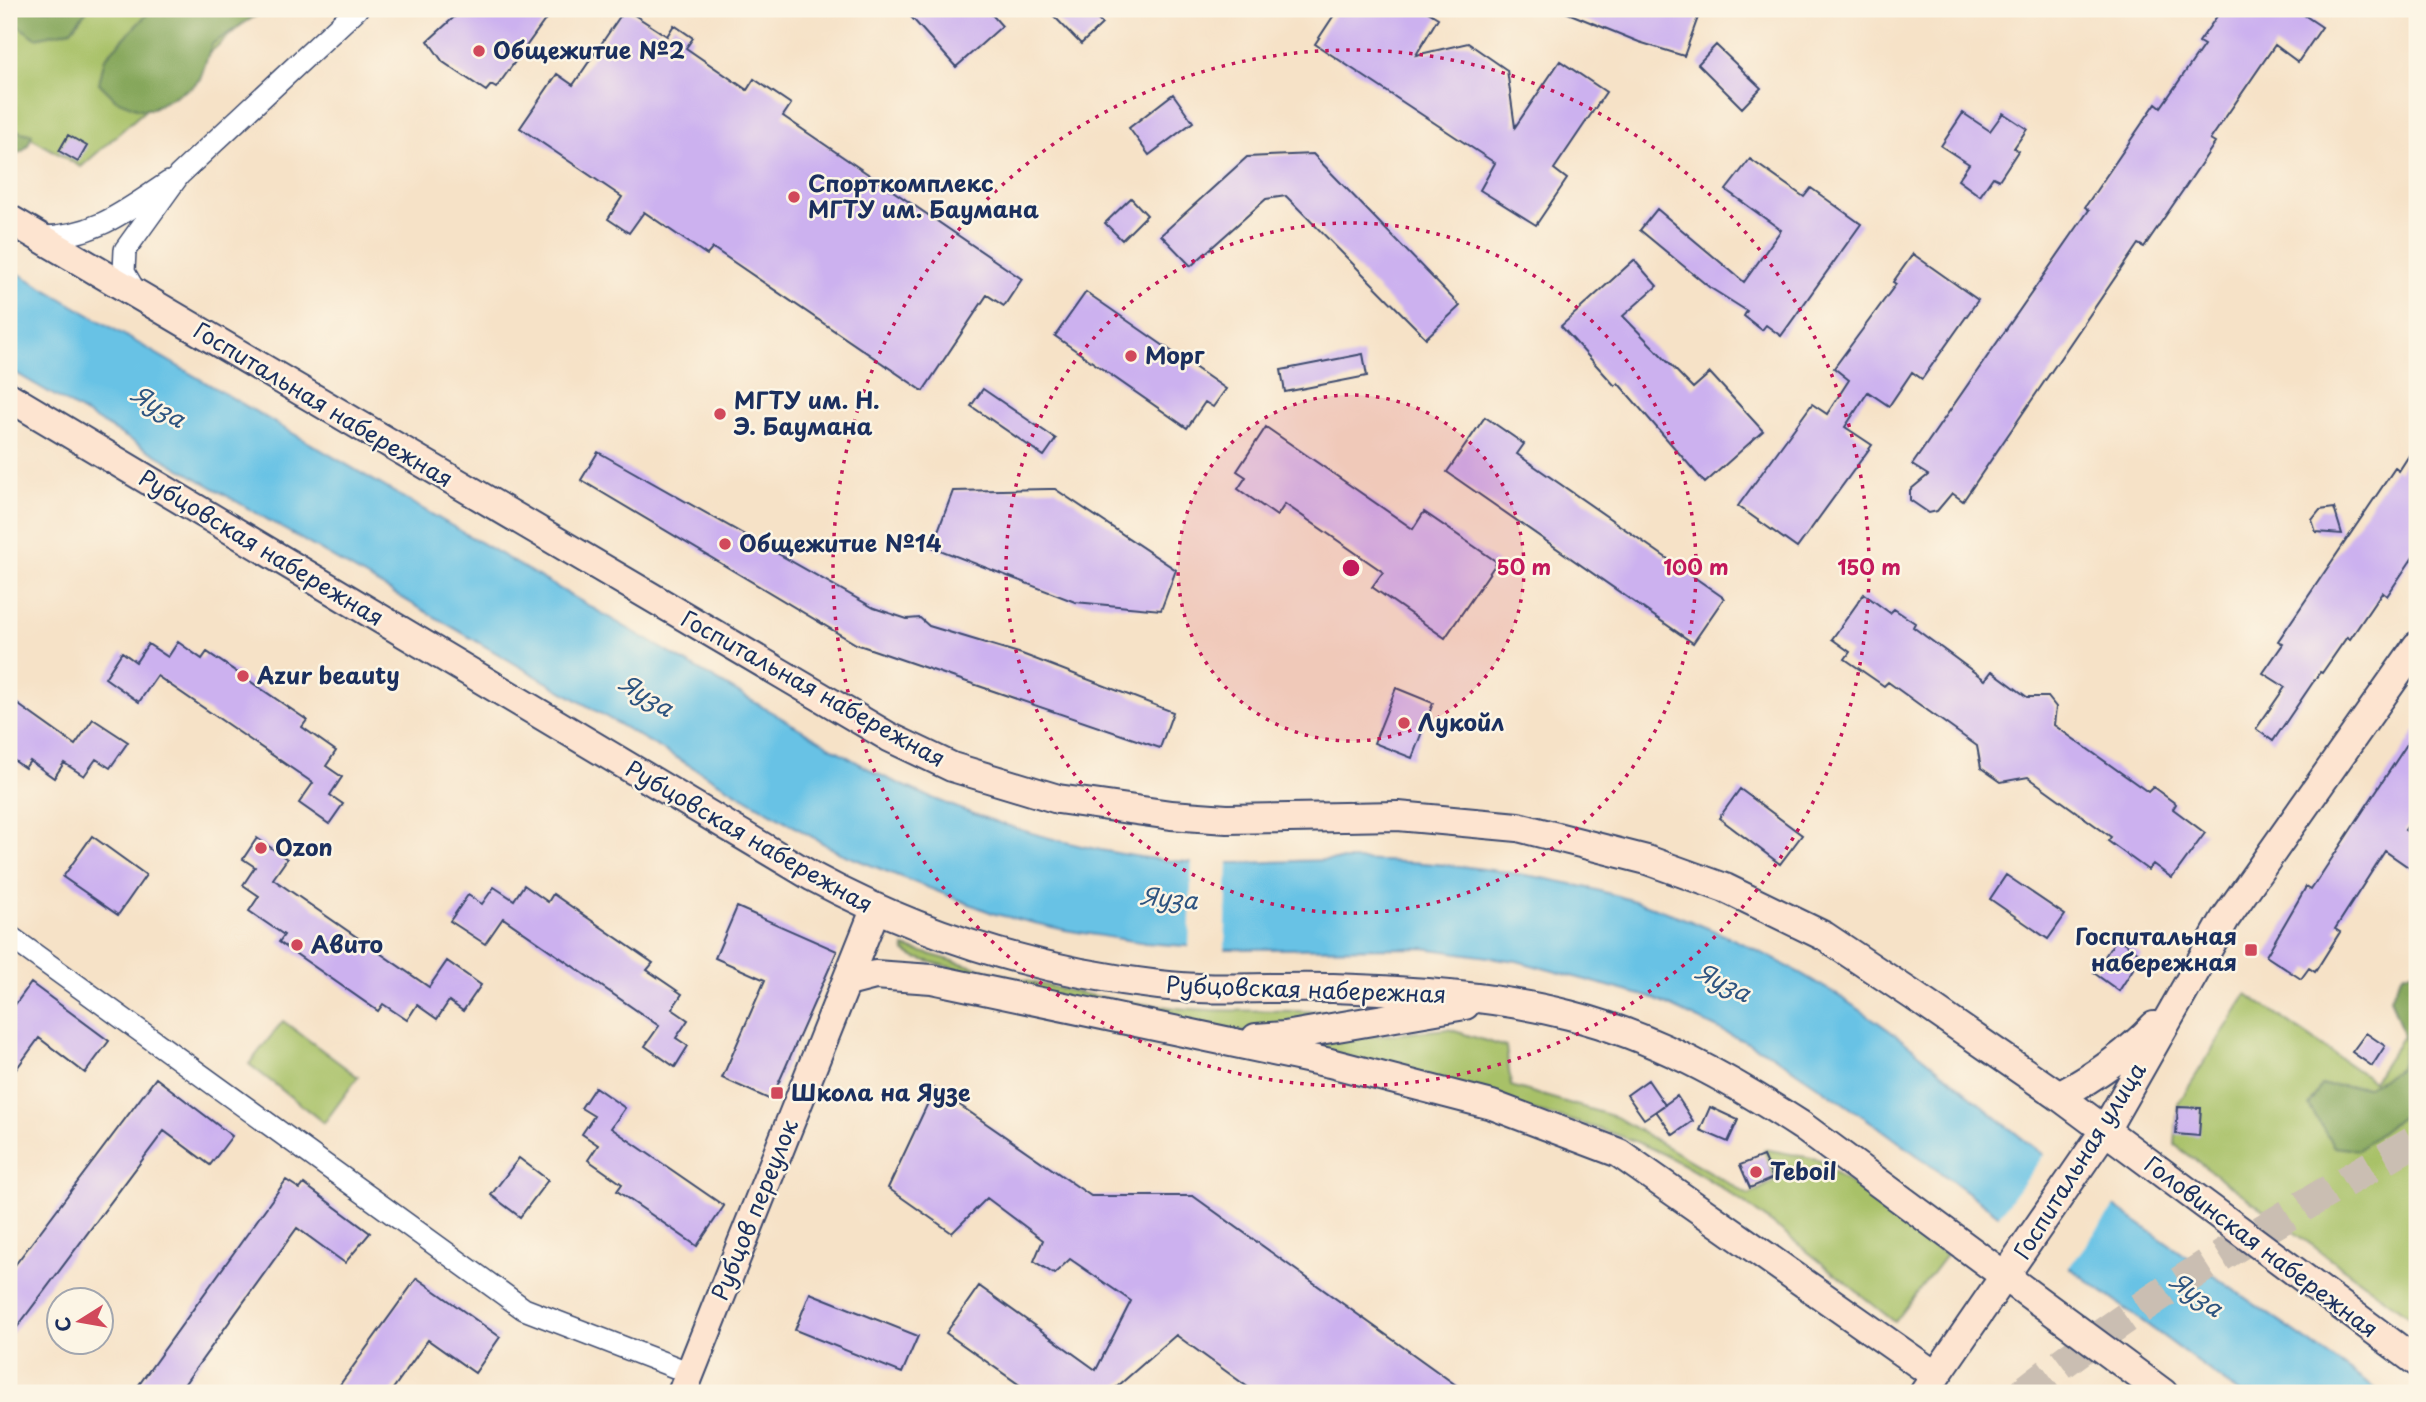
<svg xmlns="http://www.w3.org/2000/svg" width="2426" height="1402" viewBox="0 0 2426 1402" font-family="'Playpen Sans',sans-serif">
<rect width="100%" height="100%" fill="#fcf5e5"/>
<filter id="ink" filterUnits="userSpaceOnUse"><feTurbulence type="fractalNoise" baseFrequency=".0143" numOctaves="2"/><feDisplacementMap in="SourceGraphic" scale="14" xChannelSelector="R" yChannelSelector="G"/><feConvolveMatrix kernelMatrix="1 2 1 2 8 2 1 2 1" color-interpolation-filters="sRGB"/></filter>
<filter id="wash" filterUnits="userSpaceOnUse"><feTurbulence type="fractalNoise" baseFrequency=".00686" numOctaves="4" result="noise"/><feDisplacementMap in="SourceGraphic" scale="28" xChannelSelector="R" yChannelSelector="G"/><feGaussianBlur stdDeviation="1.57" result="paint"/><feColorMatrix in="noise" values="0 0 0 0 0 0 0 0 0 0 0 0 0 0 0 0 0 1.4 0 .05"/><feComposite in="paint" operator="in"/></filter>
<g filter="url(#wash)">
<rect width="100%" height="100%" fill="#f6e2c7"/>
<!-- green -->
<path fill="#a8c167" stroke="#627862" stroke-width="2" d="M9 9H259L81 167 9 125Z
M904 947C988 971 1072 996 1159 1006 1228 1015 1297 1006 1366 1016L1278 1032H1196L916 958 905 952Z
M2247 994 2373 1081 2417 1015V1322L2175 1145 2178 1104Z
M283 1021 358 1077 324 1123 249 1064Z
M1448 1029 1506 1047 1511 1086 1616 1117 1749 1195 1775 1181 1764 1149 1817 1159 1946 1255 1895 1322C1814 1259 1734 1183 1639 1143 1586 1122 1531 1111 1476 1096 1419 1081 1362 1061 1304 1043Z"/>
<!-- forest -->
<path fill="#86a75c" stroke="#506b5d" stroke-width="2" d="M9 9H88L71 30 36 38 9 20Z
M152 9H266L212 44 200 79 192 87 151 109H139L116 100 99 83 105 58Z
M9 130 32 134C29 148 23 154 9 154Z
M2417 969V1105L2358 1150 2334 1147 2309 1106 2321 1085 2368 1087 2400 1068 2406 1043 2390 997 2403 974Z"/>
<!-- water -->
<path fill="#67c2e5" stroke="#4178a2" stroke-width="2" d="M9 268 809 734C837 750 864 768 893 781 978 820 1071 849 1163 860 1219 866 1274 861 1330 860 1426 860 1525 869 1618 896 1720 926 1822 978 1906 1043 1953 1079 1996 1120 2043 1154 2154 1237 2269 1313 2381 1393H2240L1880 1128 1771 1054 1655 999 1517 961 1423 948 1227 949 1145 943 1065 930 995 914 840 853 9 369Z"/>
<!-- pier -->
<path fill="#f6e2c7" d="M1192 857 1228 859 1225 953 1189 950Z
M2046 1152 2118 1202 2067 1270 1997 1218Z"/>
<g id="blocks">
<!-- building -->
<path fill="#ccb1ef" d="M463 9H553L496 88 491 85 486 91 443 62 428 41Z
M625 9 667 36 674 25 693 38 686 48 747 90 754 79 791 104 783 116 1022 279 1004 306 987 295 923 391 713 248 707 255 644 212 629 233 608 219 622 197 520 128 557 74 573 85Z
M904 9H987L1002 26 956 67Z
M1047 9H1087L1102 24 1081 44Z
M1338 9H1423L1438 18 1416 55 1468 43 1507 70 1515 127 1560 61 1606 92 1554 169 1567 179 1536 225 1480 190 1495 163 1315 44Z
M1558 9H1701L1684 56 1639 42Z
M2222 9H2295L2322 27 2298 62 2275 45 2210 140 2215 143 2186 186 2144 247 2138 244 1963 501 1952 493 1937 511 1929 513 1910 500V490L1928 475 1912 465 2089 210 2085 207 2156 103 2161 107 2204 45 2199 42Z
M1716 45 1761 88 1742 108 1698 64Z
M1173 94 1193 122 1149 155 1129 128Z
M1963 113 1990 131 2003 113 2027 129 2014 148 2018 151 1999 180 1993 177 1980 196 1958 180 1969 164 1941 146Z
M68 135 87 146 78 162 59 151Z
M1313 154 1460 306 1426 338 1286 196 1266 199 1191 266 1161 235 1247 157Z
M1750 159 1804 197 1811 188 1861 224 1781 336 1766 325 1762 330 1744 316 1747 311 1709 287 1640 230 1657 209 1744 282 1781 230 1726 190Z
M1131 198 1147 215 1122 240 1105 223Z
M1913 254 1978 300 1922 379 1912 372 1889 406 1868 392 1845 427 1872 445 1797 548 1738 506 1812 404 1827 414 1849 380 1834 368 1896 284 1893 282Z
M1634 260 1657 286 1623 316 1693 388 1710 373 1763 431 1705 483 1618 383 1615 386 1561 326Z
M1086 292 1226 389 1213 407 1205 402 1187 428 1055 336Z
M1363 354 1367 376 1285 392 1281 370Z
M983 389 1056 439 1044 456 971 406Z
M1485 417 1524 444 1517 454 1724 598 1693 643 1447 472Z
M1266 427 1413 529 1424 512 1497 562 1445 638 1372 587 1383 572 1285 504 1277 516 1238 489 1246 477 1237 471Z
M2417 443V551L2387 596 2382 592 2350 639 2347 637 2322 673 2320 672 2273 741 2256 729 2285 687 2263 673 2283 644 2278 641 2395 468 2399 471Z
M598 452 874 608 907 619 920 618 929 626 1022 654 1173 712 1160 748 856 644 581 480Z
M1050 489H1055L1176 570 1161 610 1075 602 932 547 953 491Z
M2334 508 2342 534 2316 532 2312 520 2320 510Z
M1864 594 1890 613 1894 609 1915 623 1913 627 1985 680 1992 671 2027 697H2048L2056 707 2054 725 2148 792 2153 787 2176 804 2173 809 2205 833 2172 878 2153 864 2148 870 2108 841 2111 837 2028 777 2001 782 1981 768 1977 746 1888 682 1884 686 1845 659 1850 652 1832 639Z
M178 642 202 659 207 652 307 720 302 727 336 751 326 766 342 777 330 795 343 804 329 824 299 803 313 783 157 676 139 702 105 678 122 652 136 662 148 644 168 657Z
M1396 688 1433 703 1412 758 1374 743Z
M9 698 75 745 93 719 128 742 110 768 96 759 84 776 64 763 54 778 30 761 25 768 9 757Z
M2417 729V812L2405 830 2417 838V873L2385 851 2335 929 2340 932 2315 972 2309 968 2301 979 2266 956 2306 887 2311 890Z
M1740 789 1802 835 1780 864 1719 818Z
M92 836 146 875 118 915 63 877Z
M257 838 287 859 273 879 429 987 447 961 481 985 463 1011 449 1001 437 1019 417 1005 407 1020 383 1004 378 1011 279 942 284 935 249 911 259 896 243 885 255 867 243 859Z
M2006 875 2065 915 2048 939 1990 899Z
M524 885 548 902 553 894 653 963 647 970 682 994 672 1009 688 1020 676 1038 688 1046 675 1067 645 1046 659 1026 503 918 485 944 450 921 468 895 482 904 494 887 514 900Z
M737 907 837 951 771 1100 722 1078 765 980 715 958Z
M2117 938 2142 955 2119 991 2094 973Z
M31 983 109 1041 85 1073 39 1038 9 1079V1013Z
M2366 1033 2385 1046 2372 1066 2352 1052Z
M156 1078 232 1136 210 1165 164 1131 9 1338V1273Z
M1648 1080 1665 1105 1644 1119 1627 1095Z
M595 1087 625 1108 611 1128 724 1206 697 1246 617 1191 622 1184 588 1160 598 1145 582 1134 594 1116 581 1108Z
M935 1088 1091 1196H1193L1467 1393H1256L1176 1335 1110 1393H1031L946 1333 979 1286 1096 1370 1131 1301 1070 1259 1054 1274 1034 1261 1043 1240 987 1198 952 1233 888 1188Z
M1677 1096 1693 1121 1673 1135 1656 1111Z
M1710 1107 1738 1120 1728 1142 1700 1130Z
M2178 1107 2201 1108 2199 1136 2176 1134Z
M1763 1156 1773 1178 1750 1188 1740 1165Z
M519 1158 548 1180 520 1217 491 1195Z
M286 1180 300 1189 304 1184 370 1233 345 1263 297 1228 178 1393H133Z
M417 1278 500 1337 475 1373 428 1340 390 1393H334Z
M810 1293 918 1336 902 1373 795 1330Z"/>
</g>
</g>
<g filter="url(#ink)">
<use href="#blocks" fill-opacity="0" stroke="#3c4a6e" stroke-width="2"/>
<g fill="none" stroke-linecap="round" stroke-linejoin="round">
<!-- primary-tunnel -->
<path stroke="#cabeb2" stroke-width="32" stroke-dasharray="32 16" stroke-linecap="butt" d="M2023 1393C2147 1296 2281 1218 2417 1140"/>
<defs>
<path id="street" d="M40 237C95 237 125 211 169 182
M136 293 124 272 125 250 179 175 357 9
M9 936 524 1309 690 1373"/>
<path id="secondary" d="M9 219 889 737 952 767 1058 799 1171 815 1227 819 1398 816 1518 827 1647 860 1725 888 1824 936 1914 996 2059 1096 2417 1362
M9 397 813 877C921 935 1036 971 1159 985 1217 992 1275 986 1333 988 1412 991 1492 995 1569 1015 1653 1036 1730 1079 1802 1126L2163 1393
M848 982 875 975 932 979 1330 1063 1492 1105 1619 1153 1936 1376
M1256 1038 1285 1036 1465 1005
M2059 1096C2094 1077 2127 1055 2154 1026
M682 1393 875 910
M1924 1393 2105 1130 2225 919 2417 646"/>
</defs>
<!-- street casing -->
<use href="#street" stroke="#3c4a6e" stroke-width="24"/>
<!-- secondary casing -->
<use href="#secondary" stroke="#3c4a6e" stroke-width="32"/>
<!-- street -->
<use href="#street" stroke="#fff" stroke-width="21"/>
<!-- secondary -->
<use href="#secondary" stroke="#fde4d0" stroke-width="28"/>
</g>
</g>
<!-- distance rings -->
<circle cx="1351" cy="568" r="173" fill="#c2185b" fill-opacity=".12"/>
<g fill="none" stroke="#c2185b" stroke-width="3.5" stroke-dasharray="3.5 7">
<circle cx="1351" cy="568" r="173"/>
<circle cx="1351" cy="568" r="345"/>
<circle cx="1351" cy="568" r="518"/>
</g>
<!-- markers -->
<g fill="#d1495b" stroke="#fcf5e5" stroke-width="2.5">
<circle cx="479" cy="51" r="7"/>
<circle cx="794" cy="197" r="7"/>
<circle cx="1131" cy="356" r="7"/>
<circle cx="720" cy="414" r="7"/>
<circle cx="725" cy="544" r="7"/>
<circle cx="243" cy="676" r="7"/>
<circle cx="1404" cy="723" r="7"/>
<circle cx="261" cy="848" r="7"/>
<circle cx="297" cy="945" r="7"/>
<rect x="2244" y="943" width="14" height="14" rx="3.5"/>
<rect x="770" y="1086" width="14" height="14" rx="3.5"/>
<circle cx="1756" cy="1172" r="7"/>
</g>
<g text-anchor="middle" stroke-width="5" stroke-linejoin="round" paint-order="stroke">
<!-- poi labels -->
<g font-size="23" font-weight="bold" fill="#1b2f5e" stroke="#fcf5e5" text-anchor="start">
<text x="493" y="59">Общежитие №2</text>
<text x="808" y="192">Спорткомплекс<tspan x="808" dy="26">МГТУ им. Баумана</tspan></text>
<text x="1145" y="364">Морг</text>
<text x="734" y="409">МГТУ им. Н.<tspan x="734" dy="26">Э. Баумана</tspan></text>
<text x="739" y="552">Общежитие №14</text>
<text x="257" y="684">Azur beauty</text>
<text x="1418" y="731">Лукойл</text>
<text x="275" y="856">Ozon</text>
<text x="2237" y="945" text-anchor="end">Госпитальная<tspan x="2237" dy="26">набережная</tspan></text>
<text x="311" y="953">Авито</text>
<text x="791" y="1101">Школа на Яузе</text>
<text x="1770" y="1180">Teboil</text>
</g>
<!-- street labels -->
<g font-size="23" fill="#1b2f5e" stroke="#fcf5e5">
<text transform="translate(323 405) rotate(31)" y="8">Госпитальная набережная</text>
<text transform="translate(261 548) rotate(31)" y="8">Рубцовская набережная</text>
<text transform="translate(813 689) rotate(29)" y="8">Госпитальная набережная</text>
<text transform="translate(749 837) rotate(30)" y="8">Рубцовская набережная</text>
<text transform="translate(1306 990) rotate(2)" y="8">Рубцовская набережная</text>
<text transform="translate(2080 1161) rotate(-58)" y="8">Госпитальная улица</text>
<text transform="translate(755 1210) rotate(-68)" y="8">Рубцов переулок</text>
<text transform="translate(2261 1247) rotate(37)" y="8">Головинская набережная</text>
</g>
<!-- water labels -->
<g font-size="24" font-style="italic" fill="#2e5480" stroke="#fcf5e5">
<text transform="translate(158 407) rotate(31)" y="8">Яуза</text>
<text transform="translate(646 696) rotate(31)" y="8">Яуза</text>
<text transform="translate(1169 899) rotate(5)" y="8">Яуза</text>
<text transform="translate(1723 983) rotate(26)" y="8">Яуза</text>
<text transform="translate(2196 1295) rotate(35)" y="8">Яуза</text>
</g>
</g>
<circle cx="1351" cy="568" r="10" fill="#c2185b" stroke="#fcf5e5" stroke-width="3.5"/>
<g font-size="21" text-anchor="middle" font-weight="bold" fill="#c2185b" stroke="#fcf5e5" stroke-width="5" stroke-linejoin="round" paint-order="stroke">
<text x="1524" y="575">50 m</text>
<text x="1696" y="575">100 m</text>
<text x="1869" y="575">150 m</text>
</g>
<!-- margin -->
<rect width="2426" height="1402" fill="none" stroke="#fcf5e5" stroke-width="35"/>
<!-- north arrow -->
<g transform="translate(80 1321) rotate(259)"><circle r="33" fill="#fcf5e5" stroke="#a2a6af" stroke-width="2"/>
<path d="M0-5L12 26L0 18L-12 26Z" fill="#d1495b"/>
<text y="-10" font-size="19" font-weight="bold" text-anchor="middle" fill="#1b2f5e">С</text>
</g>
</svg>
